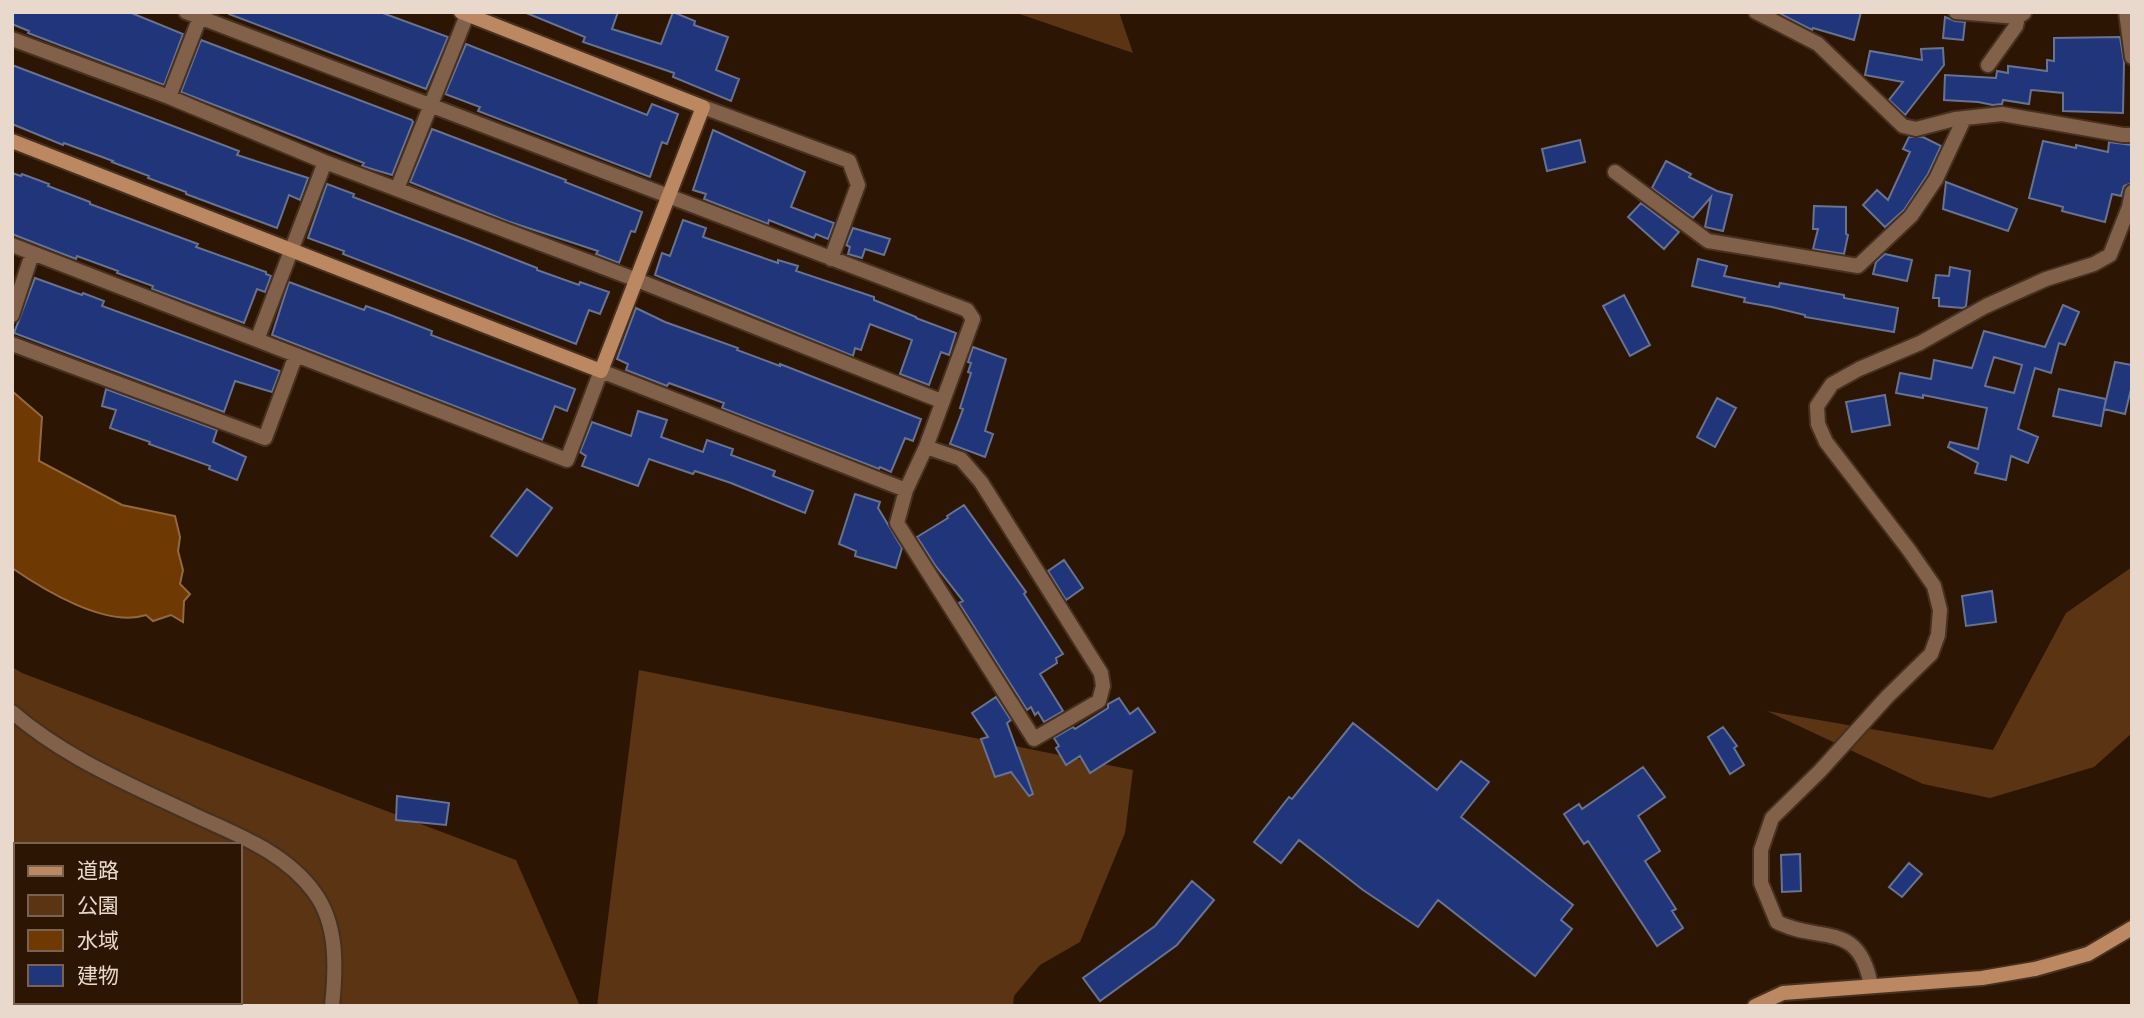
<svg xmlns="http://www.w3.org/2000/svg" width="2144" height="1018" viewBox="0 0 2144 1018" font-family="'Space Grotesk','Noto Sans JP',sans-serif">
<rect width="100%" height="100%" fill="#2d1503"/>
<!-- green -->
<path fill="#5b3413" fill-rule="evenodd" d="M1014 12H1119L1133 53Z
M2132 567V733L2094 767 1990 798 1923 784 1767 711 1993 750 2066 613Z
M12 667 22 673 516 860 580 1006H12ZM16 845H240V1002H16Z
M639 670 1133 770 1125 833 1080 942 1040 965 1014 996 1013 1006H597Z"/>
<!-- water -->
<path fill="#6e3902" stroke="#93693f" stroke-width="2" d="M12 391 42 417 39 461 122 505 175 516 180 537 178 551 183 570 180 584 190 594 184 601 183 622 171 615 153 621 146 615C106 628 44 590 12 568Z"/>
<!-- building -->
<path fill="#20357a" stroke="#677391" stroke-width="2" fill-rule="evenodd" d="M12 12H129L183 34 164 85 28 33 29 31 12 24Z
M229 12H380L448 37 426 89 229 14Z
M524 12H618L612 29 661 44 673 12 695 21 694 25 728 37 716 70 739 79 731 101 673 77 674 73 583 42 585 37Z
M1777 12H1861L1854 40 1813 28 1812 30Z
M1945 17 1955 21 1965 22 1963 40 1943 38Z
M2120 37 2124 62 2123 113 2063 111V93L2031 90 2029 104 2003 100 2002 104 1993 105 1978 102 1944 100 1945 75 1996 78 1997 71 2008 73V66L2047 71V60L2054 61V38Z
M201 40 412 120 413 122 392 175 362 166 364 163 181 92Z
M466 44 647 115 652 104 678 114 667 144 662 142 650 177 478 111 480 107 445 94Z
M1943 48 1944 65 1905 115 1889 100 1903 82 1865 75 1870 51 1922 60 1921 49Z
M12 65 239 151 237 155 308 178 300 200 289 195 277 228 186 194V192L148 178 149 176 112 162 113 161 64 143 63 145 12 124Z
M432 129 566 180 565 182 642 212 635 232 631 231 619 263 596 254 598 251 507 221 410 182Z
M713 130 805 172 791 207 834 223 828 239 816 234 814 238 769 220 768 224 704 199 706 194 693 190Z
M1909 137H1923L1941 146 1928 174 1904 210 1885 227 1863 205 1877 190 1888 200 1910 152 1903 149Z
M1580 140 1585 162 1547 171 1542 149Z
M2043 141 2076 148V145L2108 152 2109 142 2132 145V183L2124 186 2121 196 2112 194 2105 222 2062 211 2063 207 2029 198Z
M1666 161 1691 174 1689 177 1717 191 1732 195 1723 231 1705 227 1711 197 1693 218 1652 188Z
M12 173 21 176 22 174 49 184 48 186 90 202V204L198 244 196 247 266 272V274L271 276 265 292 257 289 244 323 152 289 153 286 117 273 118 271 77 256 76 259 12 234Z
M1946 182 2017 209 2008 231 1943 209Z
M327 184 354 194 353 197 466 240 537 268V270L579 285 580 282 609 292 600 314 589 310 576 344 343 254 344 251 308 238Z
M1641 203 1679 232 1664 249 1628 217Z
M1814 206 1846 207V234L1848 235 1844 254 1813 249 1818 229H1813Z
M683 220 706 228 703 237 778 263V260L798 266 796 271 874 297V300L916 317V318L956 333 949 355 941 352 929 385 900 374 912 340 870 324 861 350 855 348 853 356 655 275 662 253 670 256Z
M853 228 890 239 884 255 865 249 862 258 848 254 850 247 846 245Z
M1885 254 1912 260 1907 281 1873 274 1876 262Z
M1698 259 1727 266 1724 276 1779 287 1780 283 1844 295V298L1898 308 1894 332 1805 317V315L1772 307 1744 302 1745 298 1692 286Z
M1950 267 1970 271 1966 306 1963 308 1939 306V298H1933L1936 275 1949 276Z
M35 278 82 295 83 293 104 301 102 306 280 371 272 392 235 381 224 412 14 333Z
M289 282 364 310 366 306 388 314 432 331 431 335 575 389 567 411 555 406 542 440 272 335Z
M1624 295 1650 345 1630 356 1603 306Z
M2063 305 2079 312 2065 345 2059 343 2051 373 2035 368 2018 429 2038 437 2028 463 2011 456 2006 480 1975 473 1978 463 1948 447 1950 442 1978 449 1987 408 1923 395V398L1896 393 1900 373 1931 379 1934 360 1972 368 1984 331 2045 347ZM1994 357 2022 365 2014 393 1985 386Z
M636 308 665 322 738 348 737 350 780 366V364L921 419 913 441 905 438 891 472 880 467 879 469 722 408 724 403 669 383 667 386 626 370 628 364 617 359Z
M973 347 1006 359 985 431 993 434 985 457 950 444 963 409 960 408 971 373 968 372 971 363 968 362Z
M2115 362 2132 365V385L2125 414 2104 409Z
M106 389 217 430 213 442 246 457 237 480 209 469 210 466 149 444 150 442 110 428 116 410 102 406Z
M2059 389 2106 399 2101 426 2053 416Z
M1885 395 1890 425 1852 432 1846 402Z
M1717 398 1736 408 1715 447 1697 437Z
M638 411 667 420 661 437 703 452 707 440 733 449 731 455 775 471 773 476 813 491 805 513 731 483 695 471 693 474 649 459 638 486 582 466 586 456 580 452 592 422 631 436Z
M527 489 552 508 517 556 491 536Z
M855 494 880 502 878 508 902 548 896 568 855 556 856 551 839 544Z
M964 505 1026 592 1024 594 1063 654 1056 658 1057 663 1040 674 1063 711 1044 722 1038 712 1035 715 1031 707 1027 710 959 603 963 601 935 565 917 537 948 518 947 516Z
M1064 560 1083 588 1066 600 1048 571Z
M1992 591 1996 622 1966 626 1962 596Z
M996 697 1011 720 1007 723 1033 794 1029 796 1011 772 995 777 981 739 988 737 972 713Z
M1119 698 1130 714 1138 708 1155 732 1090 773 1080 756 1066 765 1056 748 1059 746 1054 738 1073 727 1075 729 1108 708V704Z
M1353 723 1437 790 1461 761 1489 782 1461 817 1573 905 1561 920 1572 929 1535 976 1438 900 1418 927 1363 890 1299 840 1281 863 1254 842 1289 797 1292 799Z
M1723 727 1737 746 1734 748 1744 765 1730 774 1708 737Z
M1643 767 1665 797 1638 816 1660 851 1645 861 1676 909 1672 911 1683 928 1657 946 1588 841 1584 844 1564 814 1579 804 1582 809Z
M397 796 449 803 446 825 396 820Z
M1800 854 1801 891 1782 892 1781 855Z
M1909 863 1922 874 1902 897 1889 887Z
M1192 881 1214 900 1177 945 1100 1001 1083 978 1155 926Z"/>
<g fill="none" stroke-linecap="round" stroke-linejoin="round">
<defs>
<path id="street" d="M1756 12 1818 44 1903 126 1916 129 1955 119 2002 114 2123 135H2132
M1956 12 2018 17V12
M2126 12 2132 57
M12 39 169 97 325 162 637 280 941 401
M1988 65 2016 26 2018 17 2024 13
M169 97 202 12
M703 107 849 161 858 185 831 259
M1615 172 1708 241 1858 266 1911 216 1936 179 1964 119
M397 189 467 15
M12 245 567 460 601 371 906 490 926 447 973 319 967 310 186 12
M12 315 32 254
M257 340 325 162
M12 344 265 438 296 355
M906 490 897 523 1034 739 1099 701 1103 686 1101 673 981 482 961 459 926 447
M12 712C65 758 131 785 194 815 237 835 285 852 314 892 338 924 336 968 332 1006
M1871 986C1859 919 1820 944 1777 922L1761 883V850L1772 818 1820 771 1887 697 1931 654 1938 635 1940 610 1934 586 1909 550 1826 442 1818 424 1817 406 1832 384 1859 369 1920 343 1986 306 2046 279 2094 264 2110 255 2129 207 2132 192"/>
<path id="secondary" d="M12 141 601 371 703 107 461 12
M1755 1006 1783 993 1982 978 2035 969 2088 954 2132 928"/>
</defs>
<!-- street casing -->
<use href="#street" stroke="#47301f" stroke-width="18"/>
<!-- secondary casing -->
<use href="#secondary" stroke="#47301f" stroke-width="18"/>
<!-- street -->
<use href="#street" stroke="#81614a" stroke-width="14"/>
<!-- secondary -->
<use href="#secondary" stroke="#bb8862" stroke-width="14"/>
</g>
<!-- border -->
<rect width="2144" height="1018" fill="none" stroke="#e9d8cc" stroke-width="28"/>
<!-- legend -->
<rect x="14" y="843" width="228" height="161" fill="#2d1503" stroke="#786353" stroke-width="2"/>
<rect x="28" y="866" width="35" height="10" fill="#bb8862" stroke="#786353" stroke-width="2"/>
<text x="77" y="878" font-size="21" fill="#e9d8cc">道路</text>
<rect x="28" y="895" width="35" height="21" fill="#5b3413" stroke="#786353" stroke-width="2"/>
<text x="77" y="913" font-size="21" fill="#e9d8cc">公園</text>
<rect x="28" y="930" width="35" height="21" fill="#6e3902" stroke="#786353" stroke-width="2"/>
<text x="77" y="948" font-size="21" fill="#e9d8cc">水域</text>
<rect x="28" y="965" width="35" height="21" fill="#20357a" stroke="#786353" stroke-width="2"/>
<text x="77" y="983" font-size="21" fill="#e9d8cc">建物</text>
</svg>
